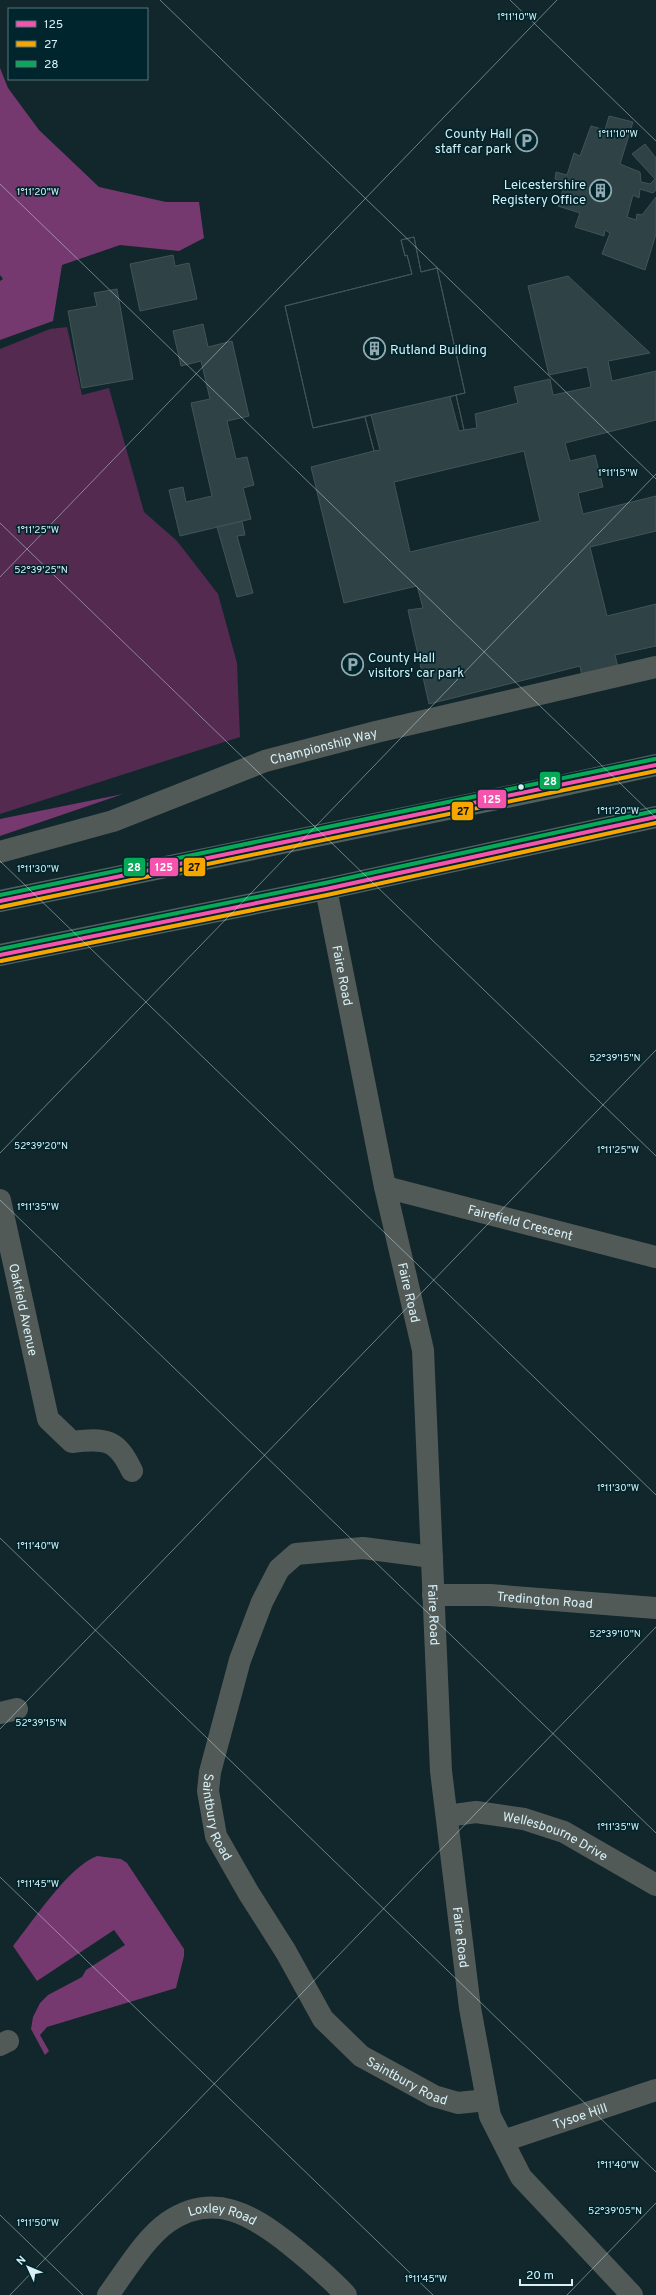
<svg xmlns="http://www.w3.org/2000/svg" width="656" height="2295" viewBox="0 0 656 2295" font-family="Overpass,sans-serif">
<rect width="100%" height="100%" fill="#11272b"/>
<!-- green -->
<path fill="#542a51" d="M67 327 82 395 109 388 144 512 177 541 218 594 237 663 240 737 0 814V349L50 329Z"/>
<!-- forest -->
<path fill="#753970" d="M0 68 8 88 39 130 99 187 166 202H199L204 238 179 251 120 245 62 265 53 321 0 340V281L3 279 0 275Z
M123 794 0 836V819Z
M97 1856 121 1859 127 1863 184 1949V1956L176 1988 47 2027 40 2035 49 2051 45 2055 31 2029 33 2017 40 2003 48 1995 82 1977 86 1970 125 1945 114 1930 37 1981 13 1946C33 1921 69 1866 97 1856Z"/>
<!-- building -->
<path fill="#2f4245" stroke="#415559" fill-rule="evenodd" d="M609 116 633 122 620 164 640 172 641 182 650 184 655 179 632 154 645 144 656 158V190L653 193 640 189 639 198 633 195 627 217 636 220 637 214 642 215 656 197V234L645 270 602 254 610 233 605 230 604 236 575 227 580 213 558 206 565 183 555 179 556 172 567 175 574 153 580 156 591 126 605 130Z
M414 237 421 272 437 268 465 393 313 428 285 306 412 274 407 255 405 256 401 240Z
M414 237 421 272 437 268 465 393 456 395 464 430 477 428 475 414 518 403 514 387 550 379 553 395 591 387 587 367 549 375 528 286 568 276 650 353 608 361 612 381 656 371V420L565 443 570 461 595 455 603 487 578 493 583 514 656 496V531L590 547 607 616 656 604V646L615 655 618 667 582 676 580 666 429 704 408 610 423 608 417 586 344 603 311 467 374 451 365 417 313 428 285 306 412 274 407 255 405 256 401 240ZM524 451 540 521 410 552 394 482Z
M173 255 175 266 189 263 197 299 140 311 130 264Z
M117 289 133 379 82 388 68 311 97 306 94 293Z
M203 324 208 347 232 341 249 416 227 421 236 459 247 457 254 485 243 488 251 519 180 536 169 490 183 487 186 502 212 496 191 403 210 399 201 361 181 366 173 331Z
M456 395 464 430 459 431 450 397Z
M371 415 380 450 374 451 365 417Z
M242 521 245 535 237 536 253 593 237 597 217 527Z"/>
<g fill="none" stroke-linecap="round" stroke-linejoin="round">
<!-- minor -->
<g stroke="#525a57" stroke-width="22">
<path id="s1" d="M0 852 113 821 265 761 376 732 656 667"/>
<path id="s2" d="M326 889 385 1187 423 1350 441 1771 470 2008 490 2116 521 2177 632 2295"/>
<path id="s3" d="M385 1187 656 1257"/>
<path id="s4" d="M0 1200 48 1419 72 1442C106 1438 117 1439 132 1471"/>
<path id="s5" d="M432 1557 363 1548 296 1554 279 1569 262 1602 240 1660 210 1772 208 1791 216 1836 248 1892 286 1952 323 2019 361 2056 434 2096 458 2103 487 2100"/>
<path id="s6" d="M433 1595H490L656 1608"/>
<path d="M0 1713 17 1709"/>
<path id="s7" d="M447 1816 476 1812 524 1819 564 1832 656 1885"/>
<path d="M0 2045 8 2041"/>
<path id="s8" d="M503 2141 656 2090"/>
<path id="s9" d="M108 2295C125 2272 145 2238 168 2222 214 2191 252 2215 289 2244 309 2260 328 2276 346 2295"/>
</g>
<!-- highway -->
<path stroke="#525f5d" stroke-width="22" d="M0 901 555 787 656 765
M0 955 326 889 656 817"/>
<defs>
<path id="bus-1" d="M0 901 656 765
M0 955 326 889 656 817"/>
<path id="bus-2" d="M1 907 656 771
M1 961 327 895 656 823"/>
<path id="bus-3" d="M0 895 655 759
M0 949 325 883 655 811"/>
</defs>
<!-- bus-1 casing -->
<use href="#bus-1" stroke="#00252c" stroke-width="7"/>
<!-- bus-2 casing -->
<use href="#bus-2" stroke="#00252c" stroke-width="7"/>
<!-- bus-3 casing -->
<use href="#bus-3" stroke="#00252c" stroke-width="7"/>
<!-- bus-1 -->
<use href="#bus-1" stroke="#f653ac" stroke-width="4"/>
<!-- bus-2 -->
<use href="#bus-2" stroke="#f7a600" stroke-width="4"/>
<!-- bus-3 -->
<use href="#bus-3" stroke="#06aa56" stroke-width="4"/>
</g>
<!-- ticks -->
<path fill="none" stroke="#d7f0f6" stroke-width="1" stroke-opacity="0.45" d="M160 0 656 479M510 0 656 141M0 184 656 818M0 523 656 1156M0 577 557 0M0 861 656 1495M0 1153 656 474M0 1200 656 1833M0 1538 656 2172M0 1729 656 1050M0 1877 433 2295M0 2215 83 2295M10 2295 656 1627M567 2295 656 2203"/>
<!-- icons -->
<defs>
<symbol id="parking-ring" viewBox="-11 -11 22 22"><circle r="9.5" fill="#00252c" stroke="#92aaaf" stroke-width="1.5"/><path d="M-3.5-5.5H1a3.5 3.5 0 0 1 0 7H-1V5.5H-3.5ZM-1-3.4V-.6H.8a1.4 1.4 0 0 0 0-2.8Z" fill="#92aaaf"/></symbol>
<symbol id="building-ring" viewBox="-11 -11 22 22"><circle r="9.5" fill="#00252c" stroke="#92aaaf" stroke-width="1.5"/><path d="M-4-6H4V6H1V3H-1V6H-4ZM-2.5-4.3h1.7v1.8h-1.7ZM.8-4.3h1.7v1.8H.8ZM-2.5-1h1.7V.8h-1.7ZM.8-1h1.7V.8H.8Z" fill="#92aaaf"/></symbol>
</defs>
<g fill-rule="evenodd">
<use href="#parking-ring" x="514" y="128" width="25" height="25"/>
<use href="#building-ring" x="588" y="178" width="25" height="25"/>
<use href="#building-ring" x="362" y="336" width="25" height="25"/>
<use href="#parking-ring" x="340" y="652" width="25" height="25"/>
</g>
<!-- markers -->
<circle fill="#d7f0f6" stroke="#00252c" stroke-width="1.5" cx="521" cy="787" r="3.5"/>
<g text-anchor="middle" stroke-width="3.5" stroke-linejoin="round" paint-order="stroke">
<!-- poi labels -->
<g font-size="13" fill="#d7f0f6" stroke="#00252c" text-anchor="end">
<text x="512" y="138">County Hall<tspan x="512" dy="15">staff car park</tspan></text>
<text x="586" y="189">Leicestershire<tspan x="586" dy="15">Registery Office</tspan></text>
<text x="390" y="354" text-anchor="start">Rutland Building</text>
<text x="368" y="662" text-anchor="start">County Hall<tspan x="368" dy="15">visitors' car park</tspan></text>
</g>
<!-- street labels -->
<g font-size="13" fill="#d7f0f6" stroke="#00252c">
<text dy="5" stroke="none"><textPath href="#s1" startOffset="341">Championship Way</textPath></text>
<text dy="5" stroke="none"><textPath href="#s2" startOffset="88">Faire Road</textPath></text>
<text dy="5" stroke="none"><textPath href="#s3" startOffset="140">Fairefield Crescent</textPath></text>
<text dy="5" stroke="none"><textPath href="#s2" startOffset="412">Faire Road</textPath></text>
<text dy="5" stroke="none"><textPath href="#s4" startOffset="112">Oakfield Avenue</textPath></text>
<text dy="5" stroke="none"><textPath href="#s6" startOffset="112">Tredington Road</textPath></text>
<text dy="5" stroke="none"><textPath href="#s2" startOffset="736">Faire Road</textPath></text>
<text dy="5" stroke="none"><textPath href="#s5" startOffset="421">Saintbury Road</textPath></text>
<text dy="5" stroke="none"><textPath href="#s7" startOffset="113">Wellesbourne Drive</textPath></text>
<text dy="5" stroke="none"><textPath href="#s2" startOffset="1060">Faire Road</textPath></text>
<text dy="5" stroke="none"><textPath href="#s5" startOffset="757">Saintbury Road</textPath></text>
<text dy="5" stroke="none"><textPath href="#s8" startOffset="81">Tysoe Hill</textPath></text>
<text dy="5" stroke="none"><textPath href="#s9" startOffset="153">Loxley Road</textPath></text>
</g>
</g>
<g font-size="10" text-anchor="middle" fill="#d7f0f6" stroke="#00252c" stroke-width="3.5" stroke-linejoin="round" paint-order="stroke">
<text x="517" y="20">1°11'10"W</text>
<text x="618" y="137">1°11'10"W</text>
<text x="38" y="195">1°11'20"W</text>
<text x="618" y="476">1°11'15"W</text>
<text x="38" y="533">1°11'25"W</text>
<text x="41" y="573">52°39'25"N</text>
<text x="618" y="814">1°11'20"W</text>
<text x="38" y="872">1°11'30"W</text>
<text x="615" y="1061">52°39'15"N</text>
<text x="41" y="1149">52°39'20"N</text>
<text x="618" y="1153">1°11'25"W</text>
<text x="38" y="1210">1°11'35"W</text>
<text x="618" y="1491">1°11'30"W</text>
<text x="38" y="1549">1°11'40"W</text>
<text x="615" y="1637">52°39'10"N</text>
<text x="41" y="1726">52°39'15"N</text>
<text x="618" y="1830">1°11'35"W</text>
<text x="38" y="1887">1°11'45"W</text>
<text x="618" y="2168">1°11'40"W</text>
<text x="615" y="2214">52°39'05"N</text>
<text x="38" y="2226">1°11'50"W</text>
<text x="426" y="2282">1°11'45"W</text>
</g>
<g stroke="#00252c" stroke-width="1.5">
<rect x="539" y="771" width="22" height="19" rx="4" fill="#06aa56"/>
<rect x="477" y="789" width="30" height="20" rx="4" fill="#f653ac"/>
<rect x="451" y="801" width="23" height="20" rx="4" fill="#f7a600"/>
<rect x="183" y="857" width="23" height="20" rx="4" fill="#f7a600"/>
<rect x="149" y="857" width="30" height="20" rx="4" fill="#f653ac"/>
<rect x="123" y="857" width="23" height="20" rx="4" fill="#06aa56"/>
</g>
<g font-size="11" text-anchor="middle" font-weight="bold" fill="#fff">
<text x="550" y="785">28</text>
<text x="492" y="803">125</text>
<text x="164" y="871">125</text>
<text x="134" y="871">28</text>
</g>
<g font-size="11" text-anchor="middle" font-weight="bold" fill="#111">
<text x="463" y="815">27</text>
<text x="194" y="871">27</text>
</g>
<!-- legend -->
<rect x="8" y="8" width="140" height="72" fill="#00252c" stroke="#56767d"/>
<rect x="16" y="21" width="20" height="6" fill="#f653ac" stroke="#56767d"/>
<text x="44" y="28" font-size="12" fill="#d7f0f6">125</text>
<rect x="16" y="41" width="20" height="6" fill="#f7a600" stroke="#56767d"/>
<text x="44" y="48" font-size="12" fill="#d7f0f6">27</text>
<rect x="16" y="61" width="20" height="6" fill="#06aa56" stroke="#56767d"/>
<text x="44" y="68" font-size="12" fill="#d7f0f6">28</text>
<!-- north arrow -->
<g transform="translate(28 2267) rotate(314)" stroke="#00252c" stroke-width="3" paint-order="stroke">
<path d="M0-3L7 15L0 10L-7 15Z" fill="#d7f0f6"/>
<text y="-6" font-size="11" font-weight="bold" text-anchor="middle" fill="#d7f0f6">N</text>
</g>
<!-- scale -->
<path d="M520 2279v6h52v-6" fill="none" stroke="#d7f0f6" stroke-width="2"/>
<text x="526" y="2279" font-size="12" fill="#d7f0f6" stroke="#00252c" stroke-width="3" paint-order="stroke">20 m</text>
</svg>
